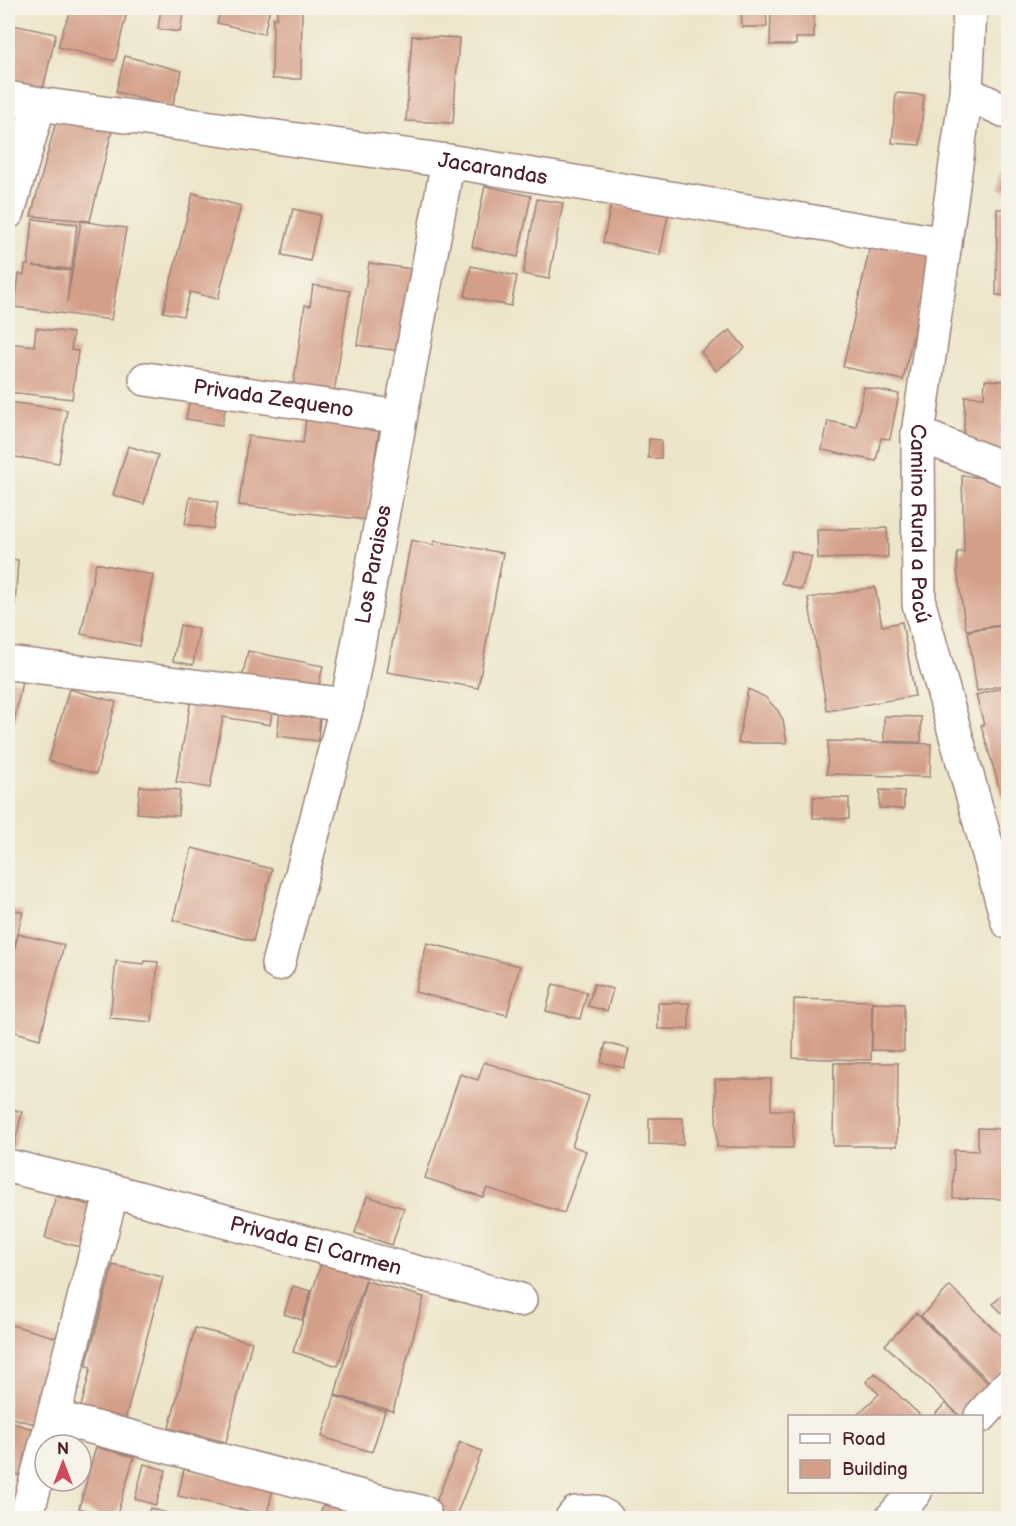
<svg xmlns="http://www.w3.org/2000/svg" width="1016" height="1526" viewBox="0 0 1016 1526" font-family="'Balsamiq Sans',sans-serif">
<rect width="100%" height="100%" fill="#f7f3e8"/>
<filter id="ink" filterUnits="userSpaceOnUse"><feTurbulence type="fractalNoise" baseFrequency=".0167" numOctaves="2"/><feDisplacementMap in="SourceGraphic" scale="12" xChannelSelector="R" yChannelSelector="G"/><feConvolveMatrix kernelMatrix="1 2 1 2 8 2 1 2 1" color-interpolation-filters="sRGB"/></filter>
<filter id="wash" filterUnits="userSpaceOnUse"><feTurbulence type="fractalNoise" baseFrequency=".008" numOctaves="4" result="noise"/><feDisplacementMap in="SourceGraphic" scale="24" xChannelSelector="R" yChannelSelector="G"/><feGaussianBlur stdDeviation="1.35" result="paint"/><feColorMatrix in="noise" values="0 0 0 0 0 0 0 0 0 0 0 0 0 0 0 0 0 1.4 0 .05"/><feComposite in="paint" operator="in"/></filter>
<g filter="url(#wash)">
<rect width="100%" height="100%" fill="#ede5c9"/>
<g id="blocks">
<!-- building -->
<path fill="#d49f88" d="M73 8H128L115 61 58 47 64 27Z
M161 8H184L180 32 158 29Z
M221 8H270L264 34 217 23Z
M277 8H302L301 79H272L273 18H277Z
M741 8H766L767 27H742Z
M771 8H814V38H796V45H770Z
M8 24 56 34 43 89 8 81Z
M412 36 459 38 453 123 406 121Z
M125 56 182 71 172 107 116 92Z
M896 93 924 95 920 145 892 143Z
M57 118 112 131 90 221 31 216Z
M1008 164V192L999 188Z
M485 186 531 196 518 257 472 247Z
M193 193 241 206 218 299 190 292 183 316 163 312Z
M537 199 563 203 549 279 523 274Z
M611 204 668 215 660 255 603 243Z
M293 209 320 215 310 261 282 255Z
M997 209H1008V296L996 295Z
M33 219 77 224 72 269 33 266 71 271 67 302 81 221 126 228 111 320 15 307 19 274 24 275 25 265H28Z
M871 242 931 256 903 380 843 367Z
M369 263 419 270 407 352 357 345Z
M471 266 517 276 511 306 465 297Z
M313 285 350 291 334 393 293 387 305 305 310 306Z
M36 328 73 333 71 350 78 351 72 399 8 392V343L34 346Z
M730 330 745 348 716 371 701 352Z
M985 380 1005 381 1001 450 963 448 965 396 984 397Z
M864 387 899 394 890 439 881 438 876 461 822 450 828 421 856 427Z
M190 398 226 404 222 425 186 419Z
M8 402 67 410 59 463 8 456Z
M307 411 380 420 367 520 239 505 248 436 303 443Z
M649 439 661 440V458H648Z
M128 446 158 455 144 504 113 495Z
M962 475 988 479 1008 487V624L966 630 957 570V552H964Z
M190 497 218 502 213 529 185 524Z
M887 528 888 557 818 559 817 530Z
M411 540 434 545V541L503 553 478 688 387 672Z
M792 551 812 557 801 590 781 583Z
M8 559 18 560 15 605H8Z
M96 563 153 575 139 646 81 634Z
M875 587 882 626 902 622 915 696 827 711 808 598Z
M180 625 199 629 193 665 173 661Z
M1008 625V684L977 691 968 631Z
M248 651 323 666 317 694 242 679Z
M8 679 22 681 9 749H8Z
M1008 686V818L981 725H984L976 695Z
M69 689 116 702 96 774 49 761Z
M748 689 765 697 778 711 783 720 787 743H738Z
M192 694 273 708 270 725 223 717 210 788 176 782Z
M280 711 320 716 318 741 277 736Z
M884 716 921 717V742L884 741Z
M828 741 931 744 930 777 827 774Z
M140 786 180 790 178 816 137 813Z
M880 790 904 791V809L879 808Z
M813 797 849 798V819L813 818Z
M192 848 272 869 253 941 173 920Z
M8 908 23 912 8 969Z
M18 934 64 945 40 1039 8 1030V977Z
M427 943 520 966 507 1015 415 992Z
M116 961 144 964 145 961 158 962 152 1022 110 1018Z
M553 984 587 992 580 1019 546 1011Z
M594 984 613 989 607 1011 588 1006Z
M794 999 872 1001 871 1060 793 1058Z
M658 1003H689V1029H658Z
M873 1003 904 1004V1051L872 1050Z
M606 1043 629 1049 624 1068 601 1062Z
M484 1062 589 1096 572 1146 586 1151 564 1213 487 1188 483 1197 425 1178 460 1074 478 1080Z
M834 1063H898L897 1146H833Z
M715 1079H771V1110H793V1148L717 1147Z
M8 1109 22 1112 14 1147 8 1146Z
M649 1118H683V1145L649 1144Z
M978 1128 1008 1129V1199L953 1198 954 1150 978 1151Z
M56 1196 100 1208 89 1249 45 1238Z
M367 1196 404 1208 392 1245 355 1233Z
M321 1264 366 1278 338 1366 293 1352Z
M113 1265 163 1277 123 1427 79 1415 91 1367 86 1366Z
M366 1281 424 1297 393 1411 335 1395Z
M293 1286 311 1291 302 1320 284 1314Z
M950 1286 1003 1338 1008 1332V1365L991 1383 921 1316Z
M1008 1289V1319L993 1304Z
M916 1313 994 1389 968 1416H960L885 1345Z
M8 1324 61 1339 35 1424 8 1417Z
M195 1328 252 1342 226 1442 169 1428Z
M875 1373 921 1416H856L879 1394 866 1382Z
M335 1396 385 1411 372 1452 322 1437Z
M946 1403 959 1416H938L935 1414Z
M8 1422 34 1429 21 1476 8 1472Z
M460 1442 482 1451 455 1518H434L430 1517Z
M96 1447 134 1457 116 1518H96L98 1514 79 1508Z
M144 1464 166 1470 156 1505 135 1499Z
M184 1469 273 1488 267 1515 178 1496Z
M325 1498 378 1513 377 1518H319Z
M150 1508 182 1518H147Z"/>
</g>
</g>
<g filter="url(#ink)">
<use href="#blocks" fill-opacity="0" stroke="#9c827a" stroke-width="1.5"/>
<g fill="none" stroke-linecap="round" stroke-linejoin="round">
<defs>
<g id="minor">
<path id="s1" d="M970 8 966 93 918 434 919 604 1008 922"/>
<path d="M966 93 1008 112"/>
<path id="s2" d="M8 98 39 104 448 161 945 244"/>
<path d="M8 212 39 104"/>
<path id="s3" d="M146 379 400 417"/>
<path d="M918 434 1008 470"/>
<path d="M8 663 347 705"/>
<path id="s4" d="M278 964 347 705 448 161"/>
<path id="s5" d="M8 1166 112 1191 520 1300"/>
<path d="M981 1416 1008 1386"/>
<path d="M53 1417 424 1513"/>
<path d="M46 1445 112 1191"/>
<path d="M26 1518 45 1447"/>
<path d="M572 1518 576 1513 596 1512 607 1518"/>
<path d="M892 1518 915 1492"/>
</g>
</defs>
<!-- minor casing -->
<use href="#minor" stroke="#9c827a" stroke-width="36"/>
<!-- minor -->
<use href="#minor" stroke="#fff" stroke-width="33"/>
</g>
</g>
<g text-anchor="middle" stroke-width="4.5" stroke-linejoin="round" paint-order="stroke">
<!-- street labels -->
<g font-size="21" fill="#4a1f2b" stroke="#f7f3e8">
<text dy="7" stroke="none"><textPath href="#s2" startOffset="490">Jacarandas</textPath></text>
<text dy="7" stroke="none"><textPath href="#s3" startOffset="129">Privada Zequeno</textPath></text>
<text dy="7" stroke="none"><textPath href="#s1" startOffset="519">Camino Rural a Pacú</textPath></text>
<text dy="7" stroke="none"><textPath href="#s4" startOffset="411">Los Paraisos</textPath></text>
<text dy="7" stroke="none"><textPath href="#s5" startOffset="318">Privada El Carmen</textPath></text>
</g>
</g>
<!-- margin -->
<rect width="1016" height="1526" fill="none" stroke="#f7f3e8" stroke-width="30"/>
<!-- legend -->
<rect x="788" y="1415" width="195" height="78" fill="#f7f3e8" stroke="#b29e9c" stroke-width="1.5"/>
<rect x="800" y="1434" width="30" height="9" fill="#ffffff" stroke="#b29e9c" stroke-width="1.5"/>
<text x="842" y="1445" font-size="18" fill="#4a1f2b">Road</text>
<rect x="800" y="1460" width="30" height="18" fill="#d49f88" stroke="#b29e9c" stroke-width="1.5"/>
<text x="842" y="1475" font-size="18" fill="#4a1f2b">Building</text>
<!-- north arrow -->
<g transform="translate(63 1463)"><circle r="28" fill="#f7f3e8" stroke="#b29e9c" stroke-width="1.5"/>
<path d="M0-4.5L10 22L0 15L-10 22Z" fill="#d1495b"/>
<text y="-9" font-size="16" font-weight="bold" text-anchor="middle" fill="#4a1f2b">N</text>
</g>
</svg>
